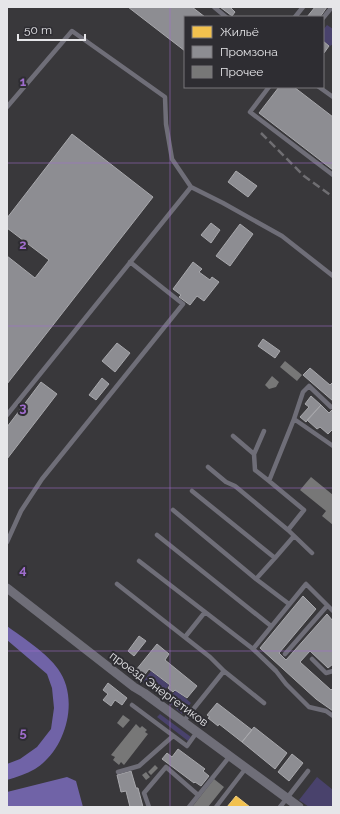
<svg xmlns="http://www.w3.org/2000/svg" width="340" height="814" viewBox="0 0 340 814" font-family="Raleway,sans-serif">
<rect width="100%" height="100%" fill="#39383b"/>
<!-- green -->
<path fill="#49426c" d="M327 25 333 29V44L330 46 323 41V30Z
M151 671 169 685 160 696 143 682Z
M176 690 191 703 182 714 167 701Z
M160 714 191 737 188 741 157 717Z
M317 777 333 790V807H309L299 800Z"/>
<!-- water -->
<path fill="#7063a7" d="M7 626C22 637 48 654 58 669 80 699 66 750 35 769 26 774 17 777 7 780V764L20 759 37 747 51 729 54 708 52 688 47 674 7 640Z
M67 777 76 781 83 807H7V792Z"/>
<!-- homes -->
<path fill="#f2c14e" stroke="#eecc7c" d="M236 796 250 807H227Z"/>
<!-- industry -->
<path fill="#8d8d92" stroke="#a8a8ac" d="M128 7H192L205 17H185V51Z
M220 7H230L235 12 232 16Z
M315 7H327L320 17H307Z
M323 41 329 46 324 53H323Z
M279 87H294L333 117V170L259 113Z
M72 134 153 197 7 384V256L35 278 49 260 7 228V218Z
M236 171 257 186 248 197 228 182Z
M211 223 220 230 211 243 201 235Z
M240 224 253 234 230 266 216 256Z
M193 262 202 269 199 272 210 280 212 277 219 282 204 301 197 296 190 305 179 297 181 295 173 289Z
M263 339 280 351 275 358 258 346Z
M117 343 130 353 115 372 102 361Z
M310 368 330 385 333 382V401L303 375Z
M102 378 109 384 96 400 89 395Z
M41 382 57 394 7 459V427Z
M311 396 321 405 306 422 300 417 309 407 305 404Z
M321 405 329 413 333 409V429L328 434 320 427 317 429 307 420Z
M303 596 316 609 279 653 286 660 327 614 333 621V664L328 668 310 651 300 662 331 690 333 688V711L316 699 260 648Z
M139 636 146 641 134 656 128 651Z
M157 644 169 654 165 660 197 686 187 698 175 690 173 692 168 688 170 685 149 669 140 681 132 675Z
M108 683 127 698 122 705 115 700 111 706 103 700 108 694 103 690Z
M217 703 252 730 242 742 219 724 218 726 208 718 210 717 207 715Z
M254 727 287 753 275 769 242 742Z
M178 749 205 769 203 771 209 776 201 786 195 782 194 783 162 759 167 753 172 757Z
M292 754 303 763 289 781 278 772Z
M131 771 136 788H138L143 807H130L126 791 121 792 117 775Z"/>
<!-- building -->
<path fill="#777" d="M285 361 302 375 297 381 280 367Z
M272 376 279 382 276 387 269 389 265 385Z
M311 477 333 495V525L322 516 326 511 300 490Z
M123 715 130 720 123 728 117 723Z
M136 724 140 728 142 726 147 730 145 732 148 734 124 765 121 762 119 765 113 760 115 757 111 755Z
M155 765 158 768 151 775 148 772Z
M146 772 150 777 146 780 142 775Z
M214 779 224 787 208 807H192Z"/>
<g fill="none" stroke-linecap="round" stroke-linejoin="round">
<!-- service -->
<path stroke="#6f6e78" stroke-width="4.5" d="M214 7 226 17
M295 17 303 7
M323 18 332 7
M269 87 250 112 333 175
M319 87 333 97
M7 107 72 31 165 97 166 124 172 159 191 187 223 203 282 236 333 276
M331 407 309 386 303 392 294 419 333 446
M7 415 191 187
M294 419 269 481 304 510 288 530 312 553
M264 431 254 454 255 470 269 481
M233 436 254 454
M208 467 226 482 235 486 288 530
M192 491 275 558 294 536
M173 510 256 579 275 558
M157 535 271 626
M7 542 21 511 42 479 183 304 130 262
M139 561 253 649
M256 579 289 604
M117 584 210 657 224 671
M333 611 306 584 253 649 276 671 286 684 309 707 326 711 333 716
M185 637 205 612
M285 654 327 606
M312 659 326 673 333 671
M132 705 187 746 197 732
M183 722 224 671 264 703
M118 772 139 766 173 736
M149 807 144 793 166 767 198 795
M189 807 230 756
M216 807 246 768
M280 807 308 771"/>
<!-- minor -->
<path stroke="#6f6e78" stroke-width="9" d="M7 588 134 687 144 693 299 807"/>
<!-- rail -->
<path stroke="#6f6e72" stroke-width="2.5" stroke-dasharray="8 4" stroke-linecap="butt" d="M261 133 304 176 333 197"/>
</g>
<!-- grid -->
<path fill="none" stroke="#a06dce" stroke-width="1" stroke-opacity="0.55" d="M170 7V807M7 163H333M7 326H333M7 488H333M7 651H333"/>
<g text-anchor="middle" stroke-width="4" stroke-linejoin="round" paint-order="stroke">
<!-- street labels -->
<g font-size="12" fill="#e6e6e9" stroke="#2e2d32">
<text transform="translate(159 689) rotate(36)" y="4">проезд Энергетиков</text>
</g>
</g>
<g font-size="13" text-anchor="middle" font-weight="bold" fill="#a06dce" stroke="#2e2d32" stroke-width="4" stroke-linejoin="round" paint-order="stroke">
<text x="23" y="86">1</text>
<text x="23" y="249">2</text>
<text x="23" y="412">3</text>
<text x="23" y="574">4</text>
<text x="23" y="737">5</text>
</g>
<!-- border -->
<rect width="340" height="814" fill="none" stroke="#e6e6e9" stroke-width="16"/>
<!-- legend -->
<rect x="184" y="16" width="140" height="72" fill="#2e2d32" stroke="#78777b"/>
<rect x="192" y="26" width="20" height="12" fill="#f2c14e" stroke="#78777b"/>
<text x="220" y="36" font-size="12" fill="#e6e6e9">Жильё</text>
<rect x="192" y="46" width="20" height="12" fill="#8d8d92" stroke="#78777b"/>
<text x="220" y="56" font-size="12" fill="#e6e6e9">Промзона</text>
<rect x="192" y="66" width="20" height="12" fill="#777777" stroke="#78777b"/>
<text x="220" y="76" font-size="12" fill="#e6e6e9">Прочее</text>
<!-- scale -->
<path d="M18 34v6h67v-6" fill="none" stroke="#e6e6e9" stroke-width="2"/>
<text x="24" y="34" font-size="12" fill="#e6e6e9" stroke="#2e2d32" stroke-width="3" paint-order="stroke">50 m</text>
</svg>
